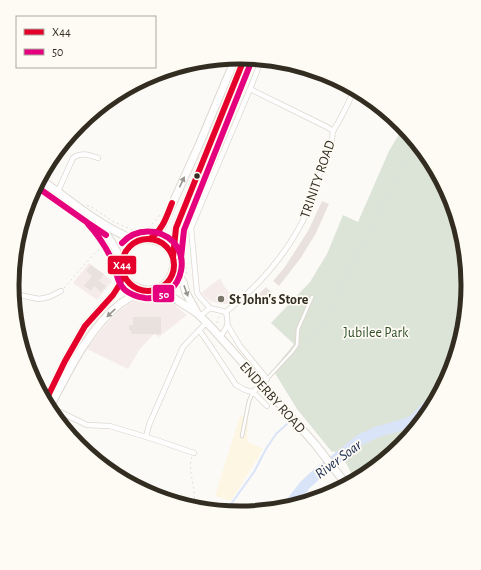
<svg xmlns="http://www.w3.org/2000/svg" width="481" height="570" viewBox="0 0 481 570" font-family="'Alegreya Sans',sans-serif">
<rect width="100%" height="100%" fill="#fcfaf7"/>
<!-- commercial -->
<path fill="#f5ebeb" d="M89 263 112 281 97 300 73 283Z
M220 278 224 286 234 298 227 304H223L210 301 201 293Z
M151 296 164 299 172 303 187 315 159 337 154 334 140 349 128 369 87 349 103 328 119 311 135 300 145 297Z"/>
<!-- built -->
<path fill="#fdf6e3" d="M240 416 248 419 247 441 263 449 231 501 215 496Z"/>
<!-- green -->
<path fill="#dce3d7" d="M404 126 452 198 469 285 452 373 402 447 354 478 346 463 334 451 332 452 297 409 273 370 294 344 271 323 310 282 327 254 343 215 358 222 389 151Z"/>
<g fill="none" stroke-linecap="round" stroke-linejoin="round">
<!-- stream -->
<path stroke="#dae4f8" stroke-width="2" d="M226 511 254 472 266 449 276 434 287 424"/>
<!-- river -->
<path stroke="#dae4f8" stroke-width="11" d="M291 503 305 485 318 473 360 440 377 432 405 424 414 420 433 400"/>
</g>
<!-- building -->
<path fill="#e9e1de" d="M322 201 329 204 316 233 300 259 279 286 273 281 284 268 301 242 309 229Z
M91 265 104 274 99 281 106 286 101 292 94 286 91 291 84 286 92 276 86 271Z
M266 287 272 293 265 300 259 294Z
M133 317H161V334H131V330H129V325H133Z"/>
<g fill="none" stroke-linecap="round" stroke-linejoin="round">
<defs>
<path id="service" d="M267 379 292 352 297 345 298 329 312 297
M242 436 249 401 253 392"/>
<path id="minor" d="M250 89 327 127 333 131
M58 191 73 158C81 152 89 155 98 158
M14 294 39 299 49 297 61 291
M226 312 210 308 199 296 197 292 191 228 250 89 261 61
M226 312C260 285 290 250 308 210 313 198 316 185 320 173 324 162 330 149 332 138 333 136 332 134 333 132 334 128 337 125 339 121 344 112 349 101 354 91
M200 316 210 308
M228 326 240 346 267 379 253 392
M199 330 209 344 236 385 245 390 253 392 267 406
M220 337C228 326 229 325 226 312
M54 409 87 425 110 426 156 440 194 453
M146 437 149 425 183 347 206 323"/>
<path id="secondary" d="M41 180C59 192 76 206 94 218 107 227 122 235 137 241
M94 219C105 231 114 244 121 260 124 266 122 273 127 280 132 287 142 291 151 290 173 288 182 258 164 244 162 243 159 242 156 241 144 237 131 241 125 253 123 255 123 259 122 262
M150 239 157 234 162 227 199 145 236 57
M173 257 176 228 245 57
M174 269 183 282 186 293 196 311
M155 290 167 294 197 313 212 328 315 444 346 484
M47 398 65 361 85 326 113 295 120 284 123 271
M51 405C69 370 89 328 121 303 128 299 135 294 142 290"/>
</defs>
<!-- service casing -->
<use href="#service" stroke="#ddd8d1" stroke-width="4.5"/>
<!-- minor casing -->
<use href="#minor" stroke="#ddd8d1" stroke-width="6"/>
<!-- secondary casing -->
<use href="#secondary" stroke="#ddd8d1" stroke-width="9"/>
<!-- path -->
<path stroke="#dededd" stroke-width="1" stroke-dasharray="2 3" stroke-linecap="butt" d="M218 61 224 65
M87 205 95 209 112 221 135 231
M85 221 91 227
M134 232C148 230 151 226 160 215V216
M182 242H183V228
M183 242 187 275
M64 288 93 255 106 244
M171 289 172 288 178 293
M217 323V319L221 316
M301 342 322 329 352 263 373 229 380 206 417 146
M192 457C188 468 193 480 194 491 195 495 194 500 195 504"/>
<!-- service -->
<use href="#service" stroke="#fffefe" stroke-width="2.5"/>
<!-- minor -->
<use href="#minor" stroke="#fffefe" stroke-width="4.5"/>
<!-- secondary -->
<use href="#secondary" stroke="#fffefe" stroke-width="7"/>
<defs>
<path id="bus-1" d="M150 239C163 229 166 218 172 203
M122 265a26 26 0 1 1 52 0a26 26 0 1 1-52 0Z
M173 257 176 228 245 57
M47 398 65 361 85 326 113 295 120 284 123 271"/>
<path id="bus-2" d="M37 187 88 223 106 235
M88 224C98 235 106 247 112 260 117 270 116 282 125 290 131 295 138 297 145 298 185 302 198 242 155 232 142 230 130 234 122 243
M181 258 184 230 252 60"/>
</defs>
<!-- bus-1 casing -->
<use href="#bus-1" stroke="#fefbf5" stroke-width="9"/>
<!-- bus-2 casing -->
<use href="#bus-2" stroke="#fefbf5" stroke-width="9"/>
<!-- bus-1 -->
<use href="#bus-1" stroke="#e4002b" stroke-width="6"/>
<!-- bus-2 -->
<use href="#bus-2" stroke="#e5007d" stroke-width="6"/>
</g>
<!-- one-way arrows -->
<defs><path id="oneway-solid" d="M-6-.8H1V-3.2L6.5 0L1 3.2V.8H-6Z"/></defs>
<g fill="#98968f">
<use href="#oneway-solid" transform="translate(182 182) rotate(-65)"/>
<use href="#oneway-solid" transform="translate(186 291) rotate(70)"/>
<use href="#oneway-solid" transform="translate(111 313) rotate(137)"/>
</g>
<!-- markers -->
<circle fill="#322d20" stroke="#fefbf5" stroke-width="1.5" cx="197" cy="176" r="3.5"/>
<circle fill="#79756b" stroke="#fefbf5" stroke-width="1.5" cx="221" cy="299" r="4"/>
<g text-anchor="middle" stroke-width="3.5" stroke-linejoin="round" paint-order="stroke">
<!-- street labels -->
<g font-size="14" fill="#322d20" stroke="#fefbf5">
<text transform="translate(317 179) rotate(-71)" y="5">TRINITY ROAD</text>
<text transform="translate(273 397) rotate(48)" y="5">ENDERBY ROAD</text>
</g>
<!-- poi labels -->
<g font-size="14" font-weight="bold" fill="#322d20" stroke="#fefbf5" text-anchor="start">
<text x="229" y="304">St John's Store</text>
</g>
<!-- park labels -->
<g font-size="14" fill="#325128" stroke="#fefbf5">
<text x="376" y="337">Jubilee Park</text>
</g>
<!-- water labels -->
<g font-size="15" font-style="italic" fill="#192c52" stroke="#fefbf5">
<text transform="translate(338 459) rotate(-37)" y="5">River Soar</text>
</g>
</g>
<!-- crop -->
<path d="M0 0H481V570H0ZM19 285a221 221 0 1 1 442 0a221 221 0 1 1-442 0Z" fill="#fefbf5" fill-rule="evenodd"/>
<path fill="none" stroke="#322d20" stroke-width="5" d="M19 285a221 221 0 1 1 442 0a221 221 0 1 1-442 0Z"/>
<g stroke="#fefbf5" stroke-width="1.5">
<rect x="107" y="255" width="30" height="20" rx="4" fill="#e4002b"/>
<rect x="152" y="284" width="23" height="19" rx="4" fill="#e5007d"/>
</g>
<g font-size="11" text-anchor="middle" font-weight="bold" fill="#fff">
<text x="122" y="269">X44</text>
<text x="164" y="298">50</text>
</g>
<!-- legend -->
<rect x="16" y="16" width="140" height="52" fill="#fefbf5" stroke="#aca9a0"/>
<rect x="24" y="29" width="20" height="6" fill="#e4002b" stroke="#aca9a0"/>
<text x="52" y="36" font-size="12" fill="#322d20">X44</text>
<rect x="24" y="49" width="20" height="6" fill="#e5007d" stroke="#aca9a0"/>
<text x="52" y="56" font-size="12" fill="#322d20">50</text>
</svg>
